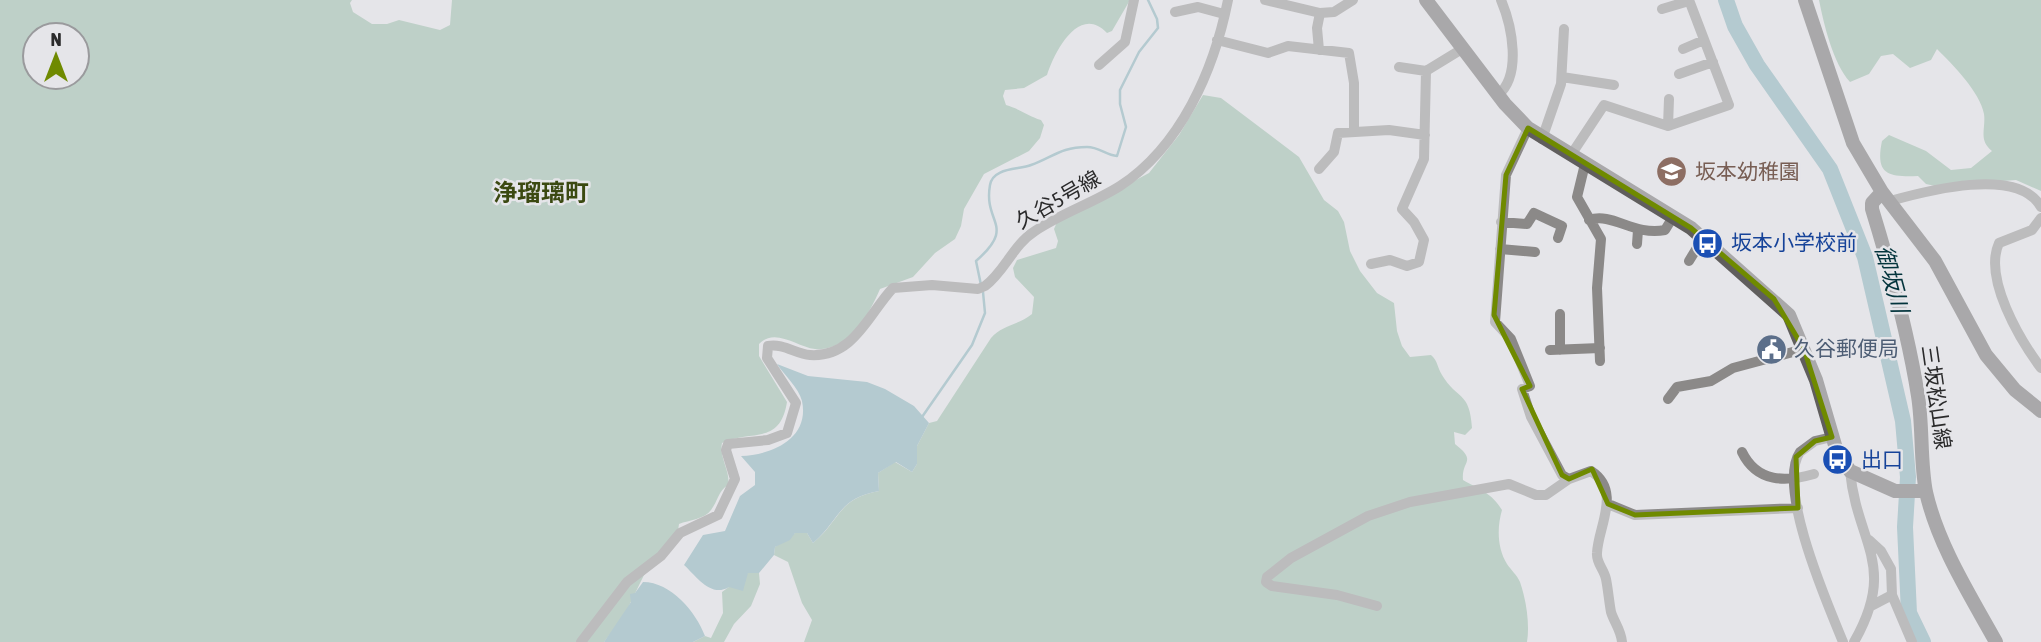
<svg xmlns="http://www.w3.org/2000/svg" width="2041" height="642" viewBox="0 0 2041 642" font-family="'Asap Condensed','Noto Sans JP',sans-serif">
<rect width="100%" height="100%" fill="#e5e5e9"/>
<!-- forest -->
<path fill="#8fb6a0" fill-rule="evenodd" d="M0 0H352L350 3 353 12 372 24H387L399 20 440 30 450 25 452 0H1130L1112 31 1107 33C1079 3 1054 53 1047 75L1024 88 1005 90 1003 96 1006 105C1020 109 1028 116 1041 120L1044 125 1040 138 1029 151 984 174 964 209 961 226 955 239 935 253 913 277 880 289C869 315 848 352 815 349 797 347 775 327 759 344V356L787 402C780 446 751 429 722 443 719 458 731 472 728 485 718 491 718 501 711 510 705 519 689 520 679 524L676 545 644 575 625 614 604 642H0ZM35 35H77V77H35Z
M1819 0H2041V191L2016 180 1935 186 1926 184 1918 176C1888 177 1875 175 1882 141L1889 135 1926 151 1951 170 1971 168 1992 151C1978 140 1986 129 1984 114 1980 92 1953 65 1937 49L1931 60 1910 68 1893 54 1881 56 1869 74 1850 82C1833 63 1824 25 1819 0Z
M1203 95 1221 98 1299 157 1324 200 1338 211 1344 222 1350 251 1360 271 1377 293 1394 303 1397 331 1402 346 1410 357 1431 355C1438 361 1437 367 1442 375 1457 400 1470 391 1472 428L1465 435 1454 432 1455 444C1478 462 1461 460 1463 480 1479 489 1492 493 1502 510 1497 527 1497 548 1507 564 1511 570 1517 575 1520 582 1526 599 1530 624 1527 642H804L812 620 802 603 788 562 774 555 775 547 795 533H807L813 543C840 521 838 498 879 491L878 473 895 462 912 472 917 464V446L929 423 937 421 991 338C1002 325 1019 325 1032 314L1034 297 1015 277 1013 268 1017 260 1056 248 1058 241 1054 229 1057 222 1149 173 1179 135Z
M748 573H759L760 584 751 606 734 624 724 642H693L705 636 711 638 723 613 722 592Z"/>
<!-- water -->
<path fill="#78a8b1" d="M777 364 808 376 867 382 885 389 914 406 929 423 917 446V464L912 472 896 462 878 473 879 491C838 498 840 520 813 543L807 533H795L790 540 775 547 774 555 759 573H748L743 591 729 587C711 598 697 577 684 565L703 535 725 531 740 496 755 485V472L741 456C771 455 810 439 802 401 799 388 784 375 777 364Z
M643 582C671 582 696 612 705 636L693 642H604L631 602 630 594 635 593Z"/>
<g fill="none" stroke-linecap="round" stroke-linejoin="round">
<!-- stream -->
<path stroke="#78a8b1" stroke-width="2.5" d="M981 285 976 261C1017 225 983 224 990 185 993 167 1019 170 1031 165 1053 157 1061 147 1087 147 1099 147 1106 155 1117 156L1126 127 1120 104V90L1139 52 1158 28 1157 19 1148 0
M922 417 972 345 985 313 983 292"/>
<!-- river -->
<path stroke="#78a8b1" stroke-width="16" d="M1726 0 1735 26 1757 65 1830 169 1865 257 1903 421 1908 477 1905 527 1909 613 1923 642"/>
<!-- street -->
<path stroke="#8b8988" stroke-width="10" d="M1265 0 1320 13 1334 12 1353 0
M1662 9 1689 1
M1175 12 1198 7 1224 14
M1217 40 1268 53 1288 46 1349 53 1354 83V132
M1683 49 1704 40
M1319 50 1317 28 1320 13
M1099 65 1125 42 1134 0
M1399 67 1426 71
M1679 74 1713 62
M1562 77 1614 85
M1498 95C1522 75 1512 26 1501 0
M1668 126 1669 99
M1528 128 1506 175 1495 322 1511 339 1530 386 1522 389 1531 417 1562 475 1569 479
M1542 139 1561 84 1564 29
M1571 155 1604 105 1668 126 1729 105 1689 0
M1585 164 1577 197 1601 239 1597 288 1600 361
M1319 169 1334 152 1338 133 1389 130 1425 135
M1890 201C1926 191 2018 166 2041 207
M2041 218 2032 230 1999 243C1983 278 2020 340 2041 368
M1589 220C1613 212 1633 236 1665 230L1673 217
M1501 222 1527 224 1534 213 1562 226 1558 238
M1637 244 1638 230
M1500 249 1535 252
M1689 261 1703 238
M1371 264 1390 260 1407 266 1419 262 1424 240 1414 222 1402 209 1424 159 1426 71 1462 49
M1550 350 1600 348
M1560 350V314
M1668 399 1677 387 1711 381 1733 368 1804 349
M1832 437 1815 441 1800 452C1776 487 1828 605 1843 642
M1742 452C1757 483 1786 482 1814 474
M1850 471C1857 544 1898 565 1854 642
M1608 504 1635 515 1798 508
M1869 540 1881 551 1891 569 1892 595 1912 642
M1377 606 1337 595 1272 586 1266 582 1267 577 1291 558 1368 516 1410 502 1509 484 1536 495H1546L1569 479 1591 471C1622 491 1598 527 1597 553 1596 563 1604 569 1606 579 1608 589 1609 601 1611 612 1614 622 1621 630 1622 642
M1871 606 1892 595
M581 642 627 582 661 556 680 533 718 515 735 479 726 450 728 444 768 440 787 433 796 403 767 358 768 346C783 343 796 354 810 355 854 358 869 313 893 288L932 285 978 289 985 286C1005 271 1013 245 1035 231 1062 213 1093 203 1120 186 1181 146 1214 70 1228 0"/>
<!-- secondary -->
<path stroke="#605e5d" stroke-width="14" d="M1426 0 1505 104 1528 128 1691 228 1789 315 1816 380 1837 452 1850 471 1895 491H1926
M1805 0 1853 143 1882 192 1935 261 1986 355 2015 390 2041 411
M1882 192 1872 203V209C1891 271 1908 332 1918 396 1923 427 1920 461 1926 492 1938 545 1970 595 1996 642"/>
</g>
<!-- marked area -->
<path d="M0 0H2041V642H0ZM1528 128 1691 228 1774 299 1804 349 1832 437 1815 441 1796 457 1798 508 1635 515 1608 504 1592 469 1569 479 1562 475 1522 389 1530 386 1494 315 1506 175Z" fill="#e5e5e9" fill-opacity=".55" fill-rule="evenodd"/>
<path fill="none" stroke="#6f8a00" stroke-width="5" stroke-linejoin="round" d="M1528 128 1691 228 1774 299 1804 349 1832 437 1815 441 1796 457 1798 508 1635 515 1608 504 1592 469 1569 479 1562 475 1522 389 1530 386 1494 315 1506 175Z"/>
<!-- icons -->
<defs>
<symbol id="school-disc" viewBox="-11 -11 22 22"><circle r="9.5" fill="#8d6e63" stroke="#e5e5e9"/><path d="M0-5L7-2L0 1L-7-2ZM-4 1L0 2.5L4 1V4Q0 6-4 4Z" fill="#fff"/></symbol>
<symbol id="bus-disc" viewBox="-11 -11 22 22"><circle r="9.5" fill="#1a4fb4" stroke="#e5e5e9"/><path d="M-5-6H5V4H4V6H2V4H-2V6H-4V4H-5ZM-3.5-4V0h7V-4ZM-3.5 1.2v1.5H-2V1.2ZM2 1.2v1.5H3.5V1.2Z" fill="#fff"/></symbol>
<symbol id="civic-disc" viewBox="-11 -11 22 22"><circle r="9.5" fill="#5c6f8a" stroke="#e5e5e9"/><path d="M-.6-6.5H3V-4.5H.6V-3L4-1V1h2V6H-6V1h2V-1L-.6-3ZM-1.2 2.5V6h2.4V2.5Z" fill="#fff"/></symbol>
</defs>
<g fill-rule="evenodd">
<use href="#school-disc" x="1654" y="154" width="35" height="35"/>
<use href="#bus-disc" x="1690" y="226" width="35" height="35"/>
<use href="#civic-disc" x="1754" y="332" width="35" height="35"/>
<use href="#bus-disc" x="1820" y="442" width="35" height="35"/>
</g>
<g text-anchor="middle" stroke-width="5" stroke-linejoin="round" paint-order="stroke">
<!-- education labels -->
<g font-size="21" fill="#785e54" stroke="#e5e5e9" text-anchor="start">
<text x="1695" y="179">坂本幼稚園</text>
</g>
<!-- street labels -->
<g font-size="21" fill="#2a2a2b" stroke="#e5e5e9">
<text transform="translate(1058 200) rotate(-30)" y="7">久谷5号線</text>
<text transform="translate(1936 397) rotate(82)" y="7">三坂松山線</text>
</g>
<!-- transit labels -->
<g font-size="21" fill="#164399" stroke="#e5e5e9" text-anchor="start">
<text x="1731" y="250">坂本小学校前</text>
<text x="1861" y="467">出口</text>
</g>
<!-- service labels -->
<g font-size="21" fill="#4e5e75" stroke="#e5e5e9" text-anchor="start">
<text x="1794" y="356">久谷郵便局</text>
</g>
<!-- water labels -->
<g font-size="23" font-style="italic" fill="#03343c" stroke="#e5e5e9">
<text transform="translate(1892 279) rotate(75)" y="8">御坂川</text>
</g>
<!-- quarter labels -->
<g font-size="24" font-weight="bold" fill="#3b4911" stroke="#e5e5e9">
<text x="541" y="201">浄瑠璃町</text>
</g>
</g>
<!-- north arrow -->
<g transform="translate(56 56)"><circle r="33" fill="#e5e5e9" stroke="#9a9a9d" stroke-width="2"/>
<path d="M0-5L12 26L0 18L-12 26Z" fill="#6f8a00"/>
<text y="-10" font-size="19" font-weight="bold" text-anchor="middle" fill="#2a2a2b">N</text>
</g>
</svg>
